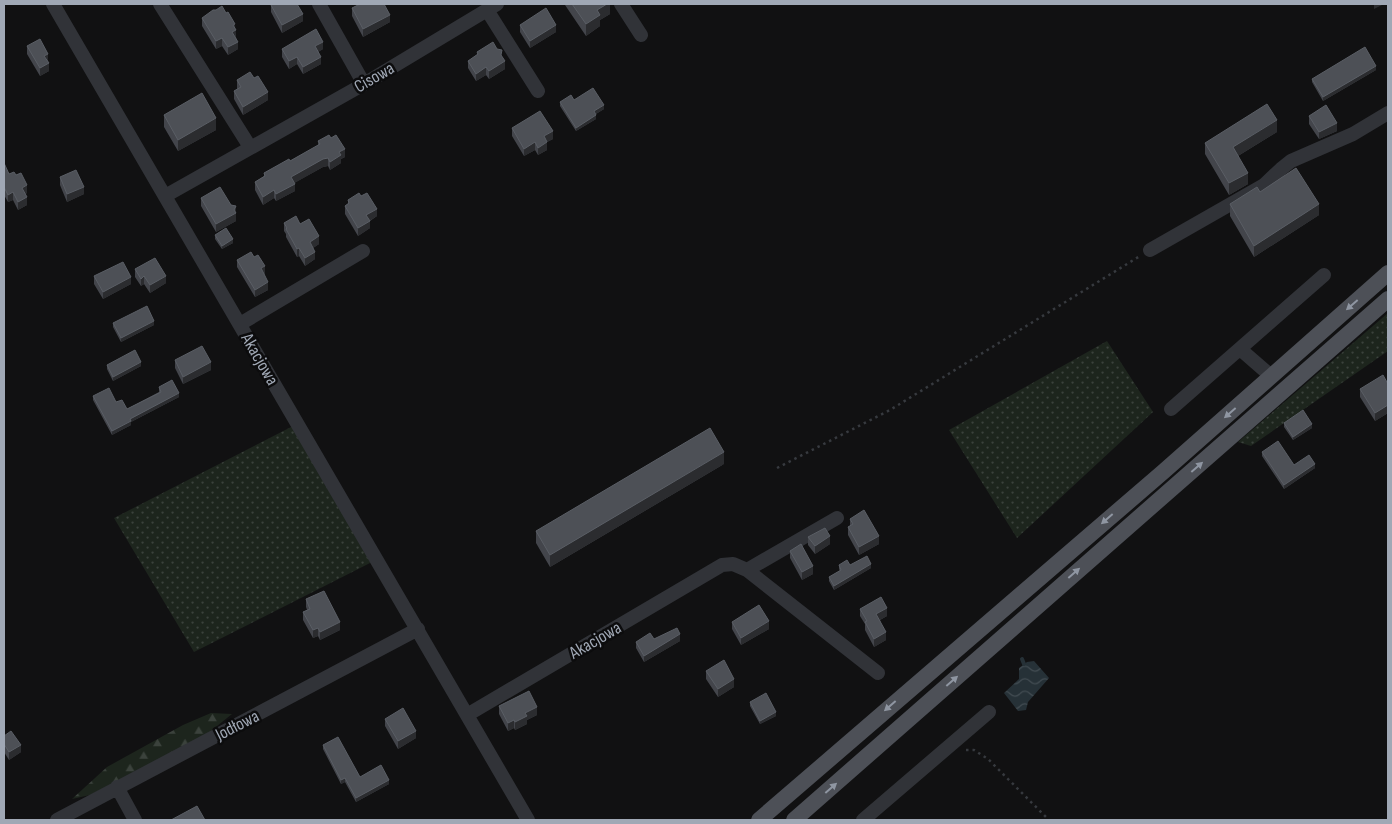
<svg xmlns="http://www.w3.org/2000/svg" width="1392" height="824" viewBox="0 0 1392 824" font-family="'Sofia Sans Condensed',sans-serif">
<defs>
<pattern id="grass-dots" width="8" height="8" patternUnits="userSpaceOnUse" patternTransform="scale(1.25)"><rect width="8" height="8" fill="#1d251d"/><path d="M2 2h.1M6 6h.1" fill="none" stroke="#3b423c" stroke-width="1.8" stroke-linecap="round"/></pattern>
<pattern id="forest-firs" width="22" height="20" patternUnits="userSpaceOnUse" patternTransform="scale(1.25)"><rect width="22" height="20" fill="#1d251d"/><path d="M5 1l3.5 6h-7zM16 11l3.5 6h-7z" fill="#3b423c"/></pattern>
<pattern id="water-waves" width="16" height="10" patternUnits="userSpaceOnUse" patternTransform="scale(1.25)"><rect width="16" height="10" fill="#263137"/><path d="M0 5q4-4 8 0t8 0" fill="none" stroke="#424c52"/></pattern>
</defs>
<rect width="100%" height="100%" fill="#111112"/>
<!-- grass -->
<path fill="url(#grass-dots)" d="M1388 313V351L1251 446 1238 442Z
M1107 341 1153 412 1017 538 949 430Z
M293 426 372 562 194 652 114 518Z"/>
<!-- forest -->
<path fill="url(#forest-firs)" d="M211 713 232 714 207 734 90 795 72 799 107 767 183 725Z"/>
<!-- water -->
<path fill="url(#water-waves)" d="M1034 661 1049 678 1028 702 1026 710 1018 711 1004 693 1019 679V668L1027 662Z"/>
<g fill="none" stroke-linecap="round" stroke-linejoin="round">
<!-- stream -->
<path stroke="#263137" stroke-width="4" d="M1022 659 1024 664"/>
<!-- path -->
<path stroke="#373a3f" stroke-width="2.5" stroke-dasharray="2.5 4" stroke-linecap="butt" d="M777 468 890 410 1140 256
M966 750H974L988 759 1049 820"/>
<!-- minor -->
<path stroke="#313338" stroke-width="14" d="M53 4 528 820
M160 4 250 147
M319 4 364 84
M621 4 641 35
M487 10 538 91
M165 196 364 84 497 4
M1150 250 1264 185 1281 169 1291 161 1353 134 1388 113
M240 324 363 251
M1240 349 1271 376
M1171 409 1324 275
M747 570 837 518
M467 715 722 565 733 564 747 570 878 673
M117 787 135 820
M57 820 418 629
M863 820 989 712"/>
<!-- major -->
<path stroke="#4d5057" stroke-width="16" d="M759 820 1163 472 1388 273
M794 820 1388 299"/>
</g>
<!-- wall -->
<path fill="#43454b" d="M565 4H610V14L600 20V26L586 36 565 5Z
M271 5 303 21 282 33 271 12Z
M352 8 390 22 363 37 352 16Z
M202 18 235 29 236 37 238 49 228 55 222 46 216 49 202 26Z
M520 25 556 32 530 48 520 32Z
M27 46 48 61V62L49 71 40 76 27 54Z
M282 49H323L318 52 321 64 303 74 297 64 289 69 282 57Z
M477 52 502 57 505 69 489 79 486 75 476 81 468 68V61L477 55Z
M1376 70 1323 101 1312 82V79Z
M237 80 268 100 243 115 234 99V91L237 89Z
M574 100 604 109 596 114V119L576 131 560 106V102Z
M164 115 216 130 178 151 164 127Z
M1309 116 1337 131 1319 139 1309 124Z
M512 128 553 139 547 142V150L538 155 535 150 524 156 512 136Z
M1277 132 1238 156 1248 184 1229 195 1205 154V143Z
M331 138 345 157 341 159V163L330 170 328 166 323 167 294 183 295 191 276 201 274 198 263 205 255 190V182L264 176V173L290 161 318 146V141Z
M4 163 9 174 27 193 25 194 27 205 18 210 13 200 8 202 4 195Z
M60 177 84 194 67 202 60 185Z
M1260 192 1319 215 1254 257 1230 216V204Z
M361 196 377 216 370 221V228L358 236 345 214V206L348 204V200Z
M201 198 236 206V221L216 232 201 206Z
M284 223 300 224 319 244 313 248 315 259 305 266 299 256 297 257 286 237V234L284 231Z
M215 235 233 243 222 249 215 239Z
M237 260 265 274H264L268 290 255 297 237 267Z
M135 269 166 283 150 293 144 284 141 286 135 277Z
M94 276 131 284 103 299 94 284Z
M113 323 154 325 121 342 113 327Z
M175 360 211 370 183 384 175 368Z
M107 365 141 366 113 381 107 369Z
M1388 384V413L1375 421 1360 397V389Z
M159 387 179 397 131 422V425L112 435 93 400V396L116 402 127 409 159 392Z
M1284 423 1312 428 1293 440 1284 427Z
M1262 452 1294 465 1315 468 1284 489 1262 456Z
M724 464 550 567 536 543V531Z
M850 519 879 544 859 555 848 535V527L850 526Z
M808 537 830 544 815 554 808 545Z
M790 551 813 574 802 580 790 558Z
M839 565H850L871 568 834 590 829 581V577L840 571 839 569Z
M306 599 340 630 320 640 318 636 313 638 303 620V612L307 610 306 607Z
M860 609 887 616 880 620 886 640 874 647 865 630V624L860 616Z
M732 622 769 629 741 645 732 629Z
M654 639 680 641 644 662 636 648V642Z
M706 671 734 687 718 697 706 679Z
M750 702 776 716 760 724 750 706Z
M499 706 537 715 527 720V724L515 730 514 728 508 731 499 714Z
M385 719 416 738 398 749 385 726Z
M4 736 21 752 9 760 4 752Z
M323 745 360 777 389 784 356 802 345 782 341 784 323 749Z"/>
<!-- shaded-wall -->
<path fill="#2b2c2f" d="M607 4H610V14L600 20V26L586 36V24L597 10Z
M1377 4H1384L1374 9V5Z
M303 14V21L282 33V25Z
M390 15V22L363 37V29Z
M235 24 236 38 232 40 233 25Z
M556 25V32L530 48V41Z
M222 38V46L216 49V41Z
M238 42V49L228 55V47Z
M323 42V49L315 54V46Z
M48 54V61L44 64V56Z
M297 57V64L289 69V61Z
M321 57V64L303 74V67Z
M505 61V69L489 79V71Z
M49 63V71L40 76V68Z
M1376 66V70L1323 101V97Z
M486 67V75L476 81V74Z
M268 92V100L243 115V107Z
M604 105V109L594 115V111Z
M596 115V119L576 131V128Z
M216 118V130L178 151V140Z
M1277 120V132L1233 159V147Z
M1337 123V131L1319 139V132Z
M553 131V139L547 142V150L538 155V148L544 136Z
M535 142V150L524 156V149Z
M345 149V157L341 159V163L330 170V162L339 152Z
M328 158V166L323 167 291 185V177L323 159Z
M1248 173V184L1229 195V183Z
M295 184V191L276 201V194Z
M27 185V193L22 195V188Z
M84 187V194L67 202V194Z
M274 190V198L263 205V197Z
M13 192V200L8 202V195Z
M27 197V205L18 210V202Z
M1319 204V215L1254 257V246Z
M236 206V221L216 232V224L234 210Z
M377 209V216L366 223V215Z
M370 221V228L358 236V228Z
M319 236V244L310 250V242Z
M233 239V243L222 249V246Z
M299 248V256L297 257V249Z
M315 252V259L305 266V258Z
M265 266V274L261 276V268Z
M144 276V284L141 286V279Z
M166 276V283L150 293V285Z
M131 277V284L103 299V292Z
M268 282V290L255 297V290Z
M154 321V325L121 342V338Z
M141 362V366L113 381V377Z
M211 362V370L183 384V377Z
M179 393V397L131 422V425L112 435V431L130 419Z
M1388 405V413L1375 421V413Z
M1312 424V428L1293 440V437Z
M724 452V464L550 567V555Z
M1315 464V468L1284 489V485Z
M830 536V544L815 554V546Z
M879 536V544L859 555V547Z
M871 564V568L834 590V586Z
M813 566V574L802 580V572Z
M887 608V616L876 622V614Z
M769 621V629L741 645V638Z
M340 622V630L320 640V632Z
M318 628V636L313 638V630Z
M886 632V640L874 647V639Z
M680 634V641L644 662V656Z
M734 679V687L718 697V689Z
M537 707V715L527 720V724L515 730V722L525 713Z
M776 712V716L760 724V721Z
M514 720V728L508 731V723Z
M416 731V738L398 749V741Z
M21 745V752L9 760V752Z
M345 778V782L341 784V780Z
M389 780V784L356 802V798Z"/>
<!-- building -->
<path fill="#4d5056" stroke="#5a5e65" d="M272 4H297L303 14 282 25 271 5Z
M360 4H384L390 15 363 29 352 8Z
M572 4H607L597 10 600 15 586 24Z
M222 6 226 13 228 12 235 24 233 25 236 30 232 32 238 42 228 47 222 38 216 41 202 18 213 10H216Z
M546 8 556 25 530 41 520 25Z
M316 29 323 42 315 46 321 57 303 67 297 57 289 61 282 49Z
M40 39 48 54 44 56 49 63 40 68 27 46Z
M493 42 497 49 502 50 501 55 505 61 489 71 486 67 476 74 468 61 478 54 477 52Z
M1365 47 1376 66 1323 97 1312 79Z
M250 72 254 78 258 76 268 92 243 107 234 91 241 87 237 80Z
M593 88 604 105 594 111 596 115 576 128 560 102 571 95 574 100Z
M202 93 216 118 178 140 164 115Z
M1267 104 1277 120 1233 147 1248 173 1229 183 1205 143Z
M1326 105 1337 123 1319 132 1309 116Z
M540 111 553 131 544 136 547 142 538 148 535 142 524 149 512 128Z
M329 135 331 138 336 135 345 149 339 152 341 155 330 162 328 158 323 159 291 177 295 184 276 194 274 190 263 197 255 182 265 176 264 173 289 159 290 161 320 144 318 141Z
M4 163 9 174 14 172 16 175 21 173 27 185 22 188 27 197 18 202 13 192 8 195 4 187Z
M1296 168 1319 204 1254 246 1230 204 1257 187 1260 192Z
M76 170 84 187 67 194 60 177Z
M220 187 231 205 236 206 234 210 236 213 216 224 201 198Z
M359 193 361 196 367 193 377 209 366 215 370 221 358 228 345 206 349 203 348 200Z
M296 216 300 224 309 219 319 236 310 242 315 252 305 258 299 248 297 249 286 229 287 228 284 223Z
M226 228 233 239 222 246 215 235Z
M251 252 254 257 258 255 265 266 261 268 268 282 255 290 237 260Z
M155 258 166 276 150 285 144 276 141 279 135 269Z
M123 262 131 277 103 292 94 276Z
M147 306 154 321 121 338 113 323Z
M202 346 211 362 183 377 175 360Z
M135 350 141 362 113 377 107 365Z
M1383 375 1388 384V405L1375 413 1360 389Z
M172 380 179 393 130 419 131 421 112 431 93 396 109 388 116 402 122 400 127 409 161 392 159 387Z
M1303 410 1312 424 1293 437 1284 423Z
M710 428 724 452 550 555 536 531Z
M1278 441 1294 465 1309 455 1315 464 1284 485 1262 452Z
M864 510 879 536 859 547 848 527 853 524 850 519Z
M825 528 830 536 815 546 808 537Z
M801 544 813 566 802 572 790 551Z
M867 556 871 564 834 586 829 577 841 570 839 565 847 560 850 565Z
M324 591 340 622 320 632 318 628 313 630 303 612 310 609 306 599Z
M881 597 887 608 876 614 886 632 874 639 865 622 867 621 860 609Z
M759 605 769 621 741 638 732 622Z
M677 628 680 634 644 656 636 642 650 633 654 639Z
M724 660 734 679 718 689 706 671Z
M529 691 537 707 525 713 527 716 515 722 514 720 508 723 499 706Z
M766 693 776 712 760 721 750 702Z
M403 708 416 731 398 741 385 719Z
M11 731 21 745 9 752 4 744V736Z
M338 737 360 777 381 765 389 780 356 798 345 778 341 780 323 745Z
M197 806 205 820H171Z"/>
<!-- one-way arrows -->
<defs><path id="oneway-solid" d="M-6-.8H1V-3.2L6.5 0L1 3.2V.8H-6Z" transform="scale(1.25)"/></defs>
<g fill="#8f96a2">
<use href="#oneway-solid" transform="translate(1352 305) rotate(139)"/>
<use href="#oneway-solid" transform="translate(1230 413) rotate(139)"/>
<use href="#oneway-solid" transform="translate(1197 467) rotate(-41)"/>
<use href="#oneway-solid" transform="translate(1107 519) rotate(139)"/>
<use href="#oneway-solid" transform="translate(1074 573) rotate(-41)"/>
<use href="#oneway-solid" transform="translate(952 681) rotate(-41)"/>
<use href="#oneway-solid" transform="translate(890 706) rotate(139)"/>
<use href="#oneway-solid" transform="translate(831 788) rotate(-41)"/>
</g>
<g text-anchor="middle" stroke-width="5" stroke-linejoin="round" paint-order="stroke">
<!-- street labels -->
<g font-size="18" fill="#a0a8b5" stroke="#0c0c0d">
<text transform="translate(374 77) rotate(-30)" y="6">Cisowa</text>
<text transform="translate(260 359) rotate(60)" y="6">Akacjowa</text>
<text transform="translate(595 640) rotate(-30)" y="6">Akacjowa</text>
<text transform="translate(237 725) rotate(-27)" y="6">Jodłowa</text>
</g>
</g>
<!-- border -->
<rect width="1392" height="824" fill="none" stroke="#a0a8b5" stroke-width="10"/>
</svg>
